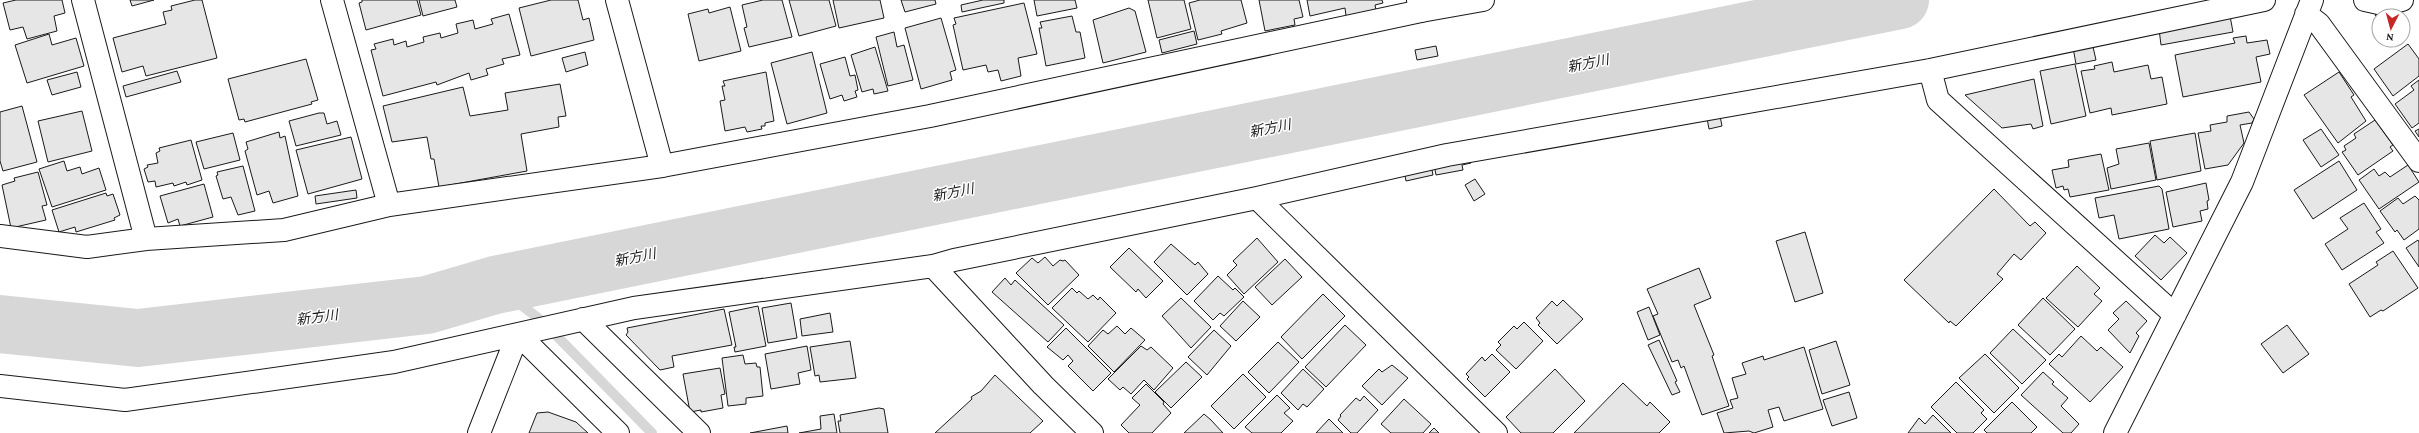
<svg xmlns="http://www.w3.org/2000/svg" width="2419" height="433" viewBox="0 0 2419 433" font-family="'Crimson Pro','Noto Sans JP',serif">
<rect width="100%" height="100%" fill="#fff"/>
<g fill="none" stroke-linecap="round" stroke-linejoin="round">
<!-- stream -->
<path stroke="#d7d7d7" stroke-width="10" d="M495 285 542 321 652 433"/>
<!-- river -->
<path stroke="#d7d7d7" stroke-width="58" d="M0 324 138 338 427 305 495 285 1900 0"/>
</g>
<!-- building -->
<path fill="#e6e6e6" stroke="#1a1a1a" d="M16 0H62L65 13 54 16 57 31 27 39 23 27 10 30 3 3Z
M130 0H154L132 6Z
M195 0H202L217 58 146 76 143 66 122 72 113 38 166 24 163 12 172 10 171 6Z
M362 0H417L421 15 366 30 359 3 362 2Z
M419 0H455L457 7 423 16Z
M551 0H578L583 20 589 18 594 40 531 56 519 8Z
M763 0H782L792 37 749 47 744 28 747 27 742 5Z
M789 0H829L836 26 799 36Z
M833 0H880L884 18 839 28Z
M901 0H935L936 4 905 12Z
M983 0H1004V3L962 12 961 5Z
M1034 0H1075L1077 8 1037 16Z
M1148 0H1184L1191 29 1157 38Z
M1200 0H1241L1247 23 1221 31 1222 34 1198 40 1189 3Z
M1259 0H1299L1303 17 1294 19 1295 25 1265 31Z
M1307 0H1382L1383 3 1375 5 1376 10 1346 16 1345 8 1310 16Z
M1024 3 1037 54 1018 58 1021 76 1001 81 998 70 988 72 986 65 963 70 953 25 956 24 954 18Z
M730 7 741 51 699 61 688 14 708 9 709 13Z
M1129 8 1135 11 1146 52 1103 63 1093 20Z
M2385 8 2391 16H2379V20L2375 15Z
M509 14 520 55 502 59 504 64 486 69 488 75 471 80 469 73 437 85 436 82 383 96 371 50 376 49 374 44 393 39 394 45 406 41 407 47 424 42 423 37 440 33 441 38 458 33 456 24 473 20 475 29 493 24 491 19Z
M1072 16 1076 32H1080L1085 58 1046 66 1039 28H1042L1040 22Z
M2230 16 2233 32 2161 45 2159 29Z
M941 18 956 70 950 72 952 80 921 89 905 28Z
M1194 31 1197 44 1162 53 1159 40Z
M894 32 897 47 904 45 913 80 888 86 876 37Z
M49 34 52 45 76 38 84 66 27 83 15 45Z
M2246 36 2247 43 2267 40 2270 54 2256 57 2261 82 2183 97 2175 55 2235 43 2233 38Z
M2091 38 2096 60 2076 64 2072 42Z
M2408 44 2419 59V76L2393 96 2374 69Z
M1436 46 1438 56 1417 60 1415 50Z
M875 47 888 91 874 94 873 89 862 92 851 55Z
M585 52 588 65 566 72 562 58Z
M812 52 827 113 787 124 771 63Z
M845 57 850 76 855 75 858 90 855 91 857 97 844 101 842 95 830 99 820 64Z
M306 59 318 100 311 102 312 104 245 122 244 119 239 120 228 79Z
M2112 62 2114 72 2148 65 2151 79 2162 77 2167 104 2112 115 2111 108 2090 113 2081 71 2095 69 2094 66Z
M2075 64 2086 116 2051 124 2040 71Z
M177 71 181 82 126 97 123 86Z
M77 72 81 87 52 95 47 80Z
M766 72 774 121 765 123V126H761L762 129 747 132 745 127 725 131 720 101 725 100 722 86H725L723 81Z
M2339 72 2354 95 2351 97 2366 121 2338 143 2304 95Z
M2034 79 2043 126 2033 129 2031 124 2002 128 1965 95Z
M2419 80V123L2412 128 2395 104 2414 90 2411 86Z
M560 84 566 116 558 117 559 127 521 134 527 171 439 187 434 159H431L427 137 392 142 383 106 463 87 470 116 508 110 505 93Z
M22 106 37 162 3 171 0 161V112Z
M82 111 92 151 48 162 38 121Z
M1719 111 1722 126 1709 129 1706 113Z
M2249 112 2254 119 2252 123 2240 125 2244 143 2228 165 2205 169 2198 133 2211 131 2210 125 2227 122V116Z
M319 113H324L327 124 337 121 341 135 296 146 289 121Z
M2375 120 2393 145 2390 147 2393 151 2358 175 2342 152 2346 150 2344 146 2356 138 2354 134Z
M2321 129 2339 155 2321 167 2303 140Z
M2419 129V137L2415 131Z
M279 132 280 138 285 136 298 196 273 203 269 191 257 195 245 151 248 149 246 142Z
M233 133 240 160 204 169 196 142Z
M2195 133 2201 171 2157 180 2150 141Z
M351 137 362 179 308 194 296 150Z
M191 140 202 180 187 185 186 182 174 186 173 183 156 187 155 181 148 182 144 169 148 167 147 165 158 163 156 153 160 151 159 148Z
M2149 143 2156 180 2111 189 2107 168 2119 164 2116 149Z
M2101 154 2109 190 2070 197 2068 189 2064 190 2063 186 2056 188 2052 170 2069 167 2068 160Z
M1470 157 1471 163 1462 165 1463 170 1436 175 1434 164Z
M64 161 67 171 80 167 82 174 99 168 106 190 52 207 39 169Z
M2339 161 2357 190 2313 219 2294 190Z
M1431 165 1433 175 1406 181 1404 170Z
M2408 165 2419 182 2379 209 2359 180 2374 169 2379 176 2385 172 2390 177Z
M243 166 255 211 238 215 231 197 223 199 216 176 218 175 217 172Z
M38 172 47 205 42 206 46 220 11 228 2 185 15 181 14 178Z
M1475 179 1485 194 1474 201 1465 185Z
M2206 183 2209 200 2207 201 2208 209 2200 211 2202 221 2173 227 2166 192Z
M204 184 213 217 180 226 178 219 168 223 160 196Z
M2159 186 2162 189 2169 229 2119 239 2114 215 2099 218 2095 198Z
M1994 189 2030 226 2035 222 2046 233 2021 260 2014 254 1997 274 2003 279 1956 326 1950 321 1949 323 1904 280Z
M356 190 357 198 316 204 315 196Z
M106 193 107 196 113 194 120 215 114 218 115 220 76 232 75 227 59 232 52 210Z
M2415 196 2419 200V229L2404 240 2397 230 2395 232 2380 211 2398 198 2403 204Z
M2364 203 2381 229 2376 232 2384 243 2342 270 2325 244 2348 229 2340 218Z
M1805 232 1823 293 1795 302 1776 241Z
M2155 235 2164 243 2170 237 2187 253 2161 280 2135 256Z
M1257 238 1278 262 1244 294 1227 275 1237 265 1233 261Z
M2418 240 2419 242V267L2406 248Z
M1171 244 1195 265 1198 262 1208 274 1187 295 1154 262Z
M1129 248 1163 281 1146 298 1138 289 1136 292 1110 267Z
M2393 251 2418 288 2383 311 2381 310 2370 317 2349 284 2378 265 2376 262Z
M1045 257 1053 266 1060 260 1063 261 1065 260 1079 275 1048 305 1016 273 1032 258 1038 263Z
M1285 259 1302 277 1272 305 1255 287Z
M2077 266 2100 288 2094 294 2102 301 2078 327 2046 298Z
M1699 268 1711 298 1694 305 1714 355 1712 356 1729 406 1702 415 1684 366 1681 368 1678 360 1672 362 1653 316 1658 314 1647 289Z
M1218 276 1233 290 1235 288 1244 297 1224 316 1220 313 1213 320 1194 301Z
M1005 278 1011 285 1015 280 1064 325 1048 342 992 292Z
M1072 288 1077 293 1079 291 1088 299 1093 295 1098 300 1100 297 1116 313 1088 342 1052 308Z
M1323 294 1345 316 1302 359 1281 337Z
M1181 298 1211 327 1191 348 1162 316Z
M2043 298 2075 329 2050 355 2018 325Z
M1563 300 1583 319 1557 344 1538 325 1540 323 1536 318 1552 301 1557 306Z
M1243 301 1260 317 1236 341 1220 326Z
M2126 301 2147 321 2136 333 2139 336 2130 353 2108 330 2119 319 2113 313Z
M791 303 797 338 768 343 762 308Z
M758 306 766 346 735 352 734 347H736L729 312Z
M1649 307 1660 335 1648 340 1637 312Z
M724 309 732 345 672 356 674 367 660 370 626 335 628 332 627 328Z
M830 313 833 332 802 336 800 319Z
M1524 322 1543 341 1516 369 1496 350 1501 345 1498 342 1514 326 1517 329Z
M1345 325 1366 345 1326 387 1305 367Z
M2287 325 2309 354 2283 373 2261 344Z
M1117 326 1125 334 1131 328 1145 340 1114 372 1088 346 1103 330 1108 334Z
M1066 328 1111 373 1093 391 1068 366 1073 361 1068 355 1063 360 1047 347Z
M2013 329 2046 360 2022 384 1990 353Z
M1214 330 1231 346 1207 375 1188 357Z
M2081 336 2097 351 2101 347 2123 367 2090 402 2049 364 2059 354 2062 357Z
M1659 340 1677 381 1675 382 1680 392 1672 395 1648 345Z
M850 341 856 378 820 382 819 375 815 376 810 347Z
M1836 341 1850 385 1822 394 1809 350Z
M1278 342 1299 362 1269 393 1248 372Z
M807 346 811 370 798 373 800 384 771 389 765 354Z
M1141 346 1147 350 1151 347 1173 368 1154 390 1144 380 1131 394 1123 387 1120 390 1108 379Z
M1804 347 1823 409 1784 421 1779 407 1768 410 1773 427 1754 433 1749 431 1724 433 1717 413 1733 408 1730 400 1738 398 1732 378 1746 374 1742 363 1763 356 1764 360Z
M1492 354 1510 372 1485 397 1467 379 1469 377 1466 374 1482 357 1485 361Z
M1985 354 2019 388 1994 413 1959 378Z
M743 355 745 364 756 363 757 367H760L763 396 746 398V404L728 406 722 358Z
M1186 362 1202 377 1171 408 1155 392Z
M1392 365 1408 378 1382 405 1362 386 1379 369 1382 372Z
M720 368 725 394 721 395 723 408 701 412V410L690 412 683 374Z
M1303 369 1324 389 1307 407 1303 404 1298 410 1281 393Z
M1555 369 1585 401 1553 433H1521L1506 417Z
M2043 372 2054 382 2052 384 2068 398 2061 406 2079 424 2071 433H2063L2021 395Z
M1243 374 1266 397 1234 429 1211 406Z
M995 375 1043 421 1030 433H935L972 399 971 397 981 391Z
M1956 382 1984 410 1981 413 1987 419 1973 433H1957L1931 407Z
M1623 383 1647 406 1650 402 1670 422 1659 433H1574Z
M1146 384 1164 402 1163 404 1171 413 1152 433H1129L1121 425 1140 405 1132 398Z
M1849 392 1857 418 1832 426 1823 400Z
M1277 395 1290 408 1284 413 1293 421 1281 433H1252L1245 427Z
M1364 396 1378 410 1357 433H1351L1338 420 1341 416 1340 415 1356 398 1360 401Z
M1404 399 1431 424 1423 433H1391L1381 424Z
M2012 402 2037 427 2031 433H1987L1984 430Z
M879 408 884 409 888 433H840L838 421H841L840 415Z
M548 412 576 422 588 433H529L537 413Z
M834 414 837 433H799L821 429 820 416Z
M1204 414 1211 420 1223 433H1184Z
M1933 415 1951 433H1908L1919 418 1925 424Z
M1329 419 1343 433H1316Z
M787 426 788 433H750Z
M1434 428 1439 433H1429Z"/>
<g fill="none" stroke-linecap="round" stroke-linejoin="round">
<defs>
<path id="street" d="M83 0 146 239
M332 0 389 205
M2365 0 2383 4 2402 0
M2306 14 2319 24 2419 161
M1930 70 1938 100 2175 315
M1257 198 1496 433
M0 236 87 247 146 239 284 230 389 205 662 166 930 116 1421 11 1483 0
M933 266 1043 385 1092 433
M583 319 699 433
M518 334 618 433
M0 386 125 400 394 362 634 308 933 266 954 260 1257 198 1447 155 1930 70 2264 0
M479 433 518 334
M2115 433 2242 182 2312 0"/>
<path id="secondary" d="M617 0 662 166
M1418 0 1421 11"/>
</defs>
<!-- street casing -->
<use href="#street" stroke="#1a1a1a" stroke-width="24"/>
<!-- secondary casing -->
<use href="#secondary" stroke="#1a1a1a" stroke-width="24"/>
<!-- street -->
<use href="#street" stroke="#fff" stroke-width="22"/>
<!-- secondary -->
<use href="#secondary" stroke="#fff" stroke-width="22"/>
</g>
<g text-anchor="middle" stroke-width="3" stroke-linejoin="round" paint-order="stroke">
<!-- water labels -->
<g font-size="14" font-style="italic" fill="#1a1a1a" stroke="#fff">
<text transform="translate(1588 63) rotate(-11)" y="5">新方川</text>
<text transform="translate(1270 128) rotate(-11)" y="5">新方川</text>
<text transform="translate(953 192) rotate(-11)" y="5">新方川</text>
<text transform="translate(635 257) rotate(-11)" y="5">新方川</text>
<text transform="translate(317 317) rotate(-7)" y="5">新方川</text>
</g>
</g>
<!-- north arrow -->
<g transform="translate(2391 28) rotate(186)"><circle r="19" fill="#ffffff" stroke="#a3a3a3"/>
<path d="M0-3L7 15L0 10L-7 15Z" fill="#c62828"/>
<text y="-6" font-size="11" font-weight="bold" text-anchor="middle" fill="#1a1a1a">N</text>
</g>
</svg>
